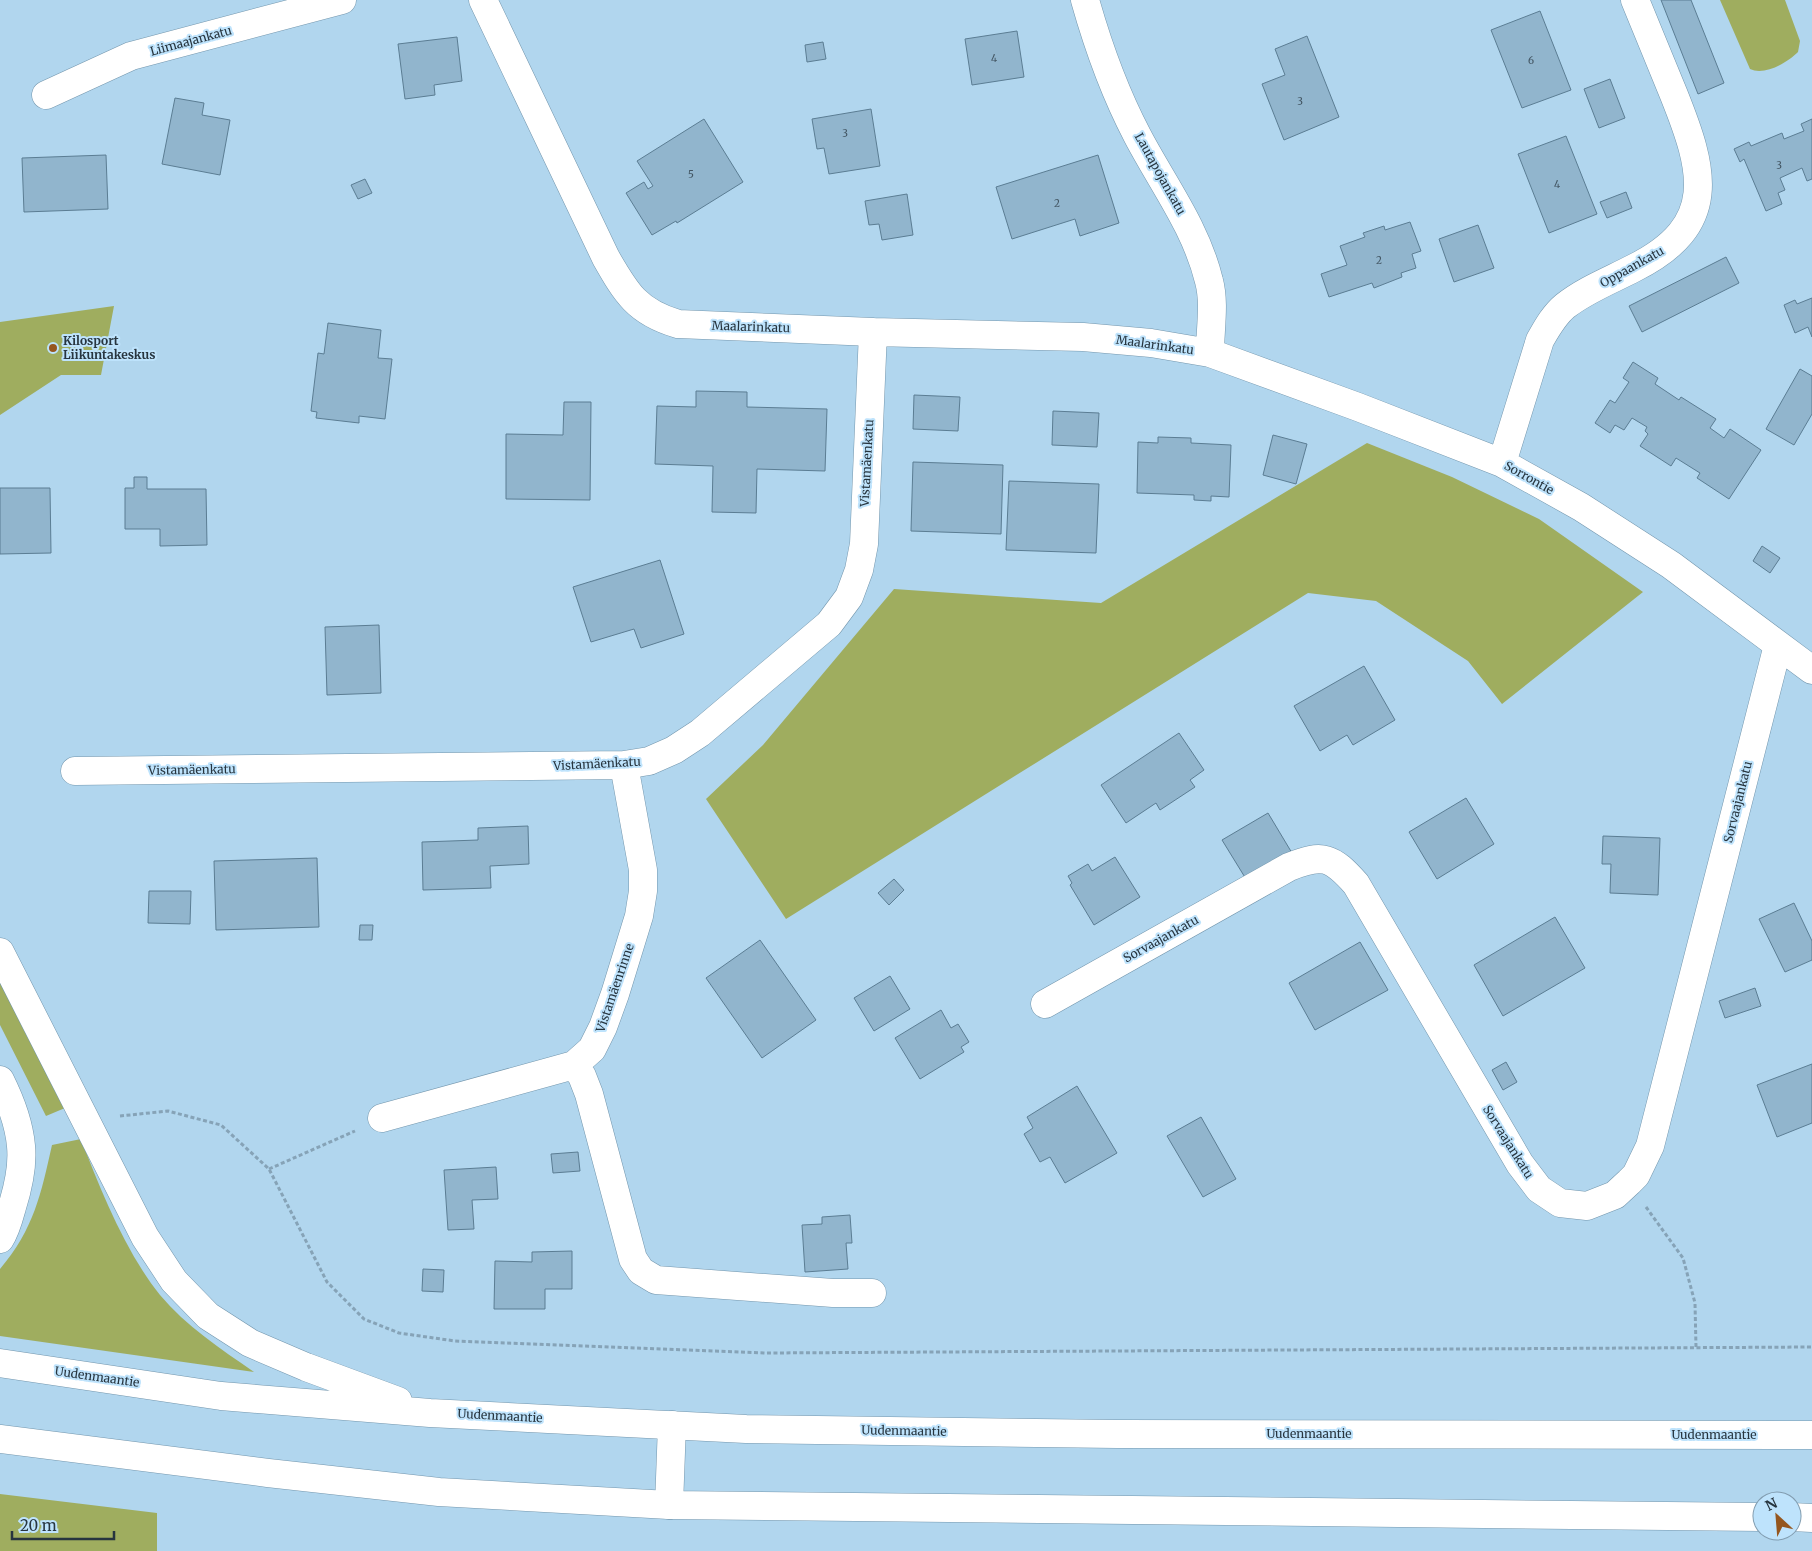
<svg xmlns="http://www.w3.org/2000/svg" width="1812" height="1551" viewBox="0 0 1812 1551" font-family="Merriweather,serif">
<rect width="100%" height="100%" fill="#b1d6ee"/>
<!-- green -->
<path fill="#9fad5f" d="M1720 0H1785L1800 41 1798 52C1788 62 1765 76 1750 69Z
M114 306 101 375H61L0 415V322Z
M1367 443 1452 477 1539 519 1643 592 1502 704 1468 661 1376 601 1308 593 786 919 706 799 763 745 894 589 1101 603Z
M0 976 65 1108 46 1116 0 1025Z
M81 1139C100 1189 126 1253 160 1295 186 1326 221 1349 254 1372L0 1336V1269C34 1229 41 1194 52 1145Z
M0 1494 157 1513V1551H0Z"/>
<!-- building -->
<path fill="#91b5cd" stroke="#5b7d93" d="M1661 0H1691L1724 83 1698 94Z
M1540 11 1571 90 1522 108 1491 30Z
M1017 31 1024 77 972 85 965 39Z
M1307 36 1339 117 1284 140 1262 84 1285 75 1275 49Z
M457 37 462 81 434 85 435 95 405 99 398 44Z
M823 42 826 59 807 62 805 45Z
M1610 79 1625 118 1599 128 1584 89Z
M175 98 204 103 202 115 230 120 220 175 162 164Z
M871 109 880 166 829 174 824 148 817 149 812 119Z
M704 119 743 182 677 223 676 221 652 235 626 193 644 182 648 189 653 186 637 161Z
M1812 119V179L1807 181 1802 168 1780 178 1785 190 1778 193 1782 204 1766 211 1744 159 1740 162 1734 149 1749 142 1751 146 1782 133 1784 139 1804 131 1801 124Z
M1566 136 1597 214 1549 233 1518 154Z
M106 155 108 209 24 212 22 158Z
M1098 155 1119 223 1080 236 1075 219 1012 239 996 187Z
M365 179 372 193 358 199 351 185Z
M1626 192 1632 208 1607 218 1600 202Z
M907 194 913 235 882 240 879 224 869 225 865 201Z
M1410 222 1421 251 1412 254 1416 268 1401 273 1402 277 1374 288 1372 283 1329 297 1321 274 1347 265 1340 246 1365 237 1363 233 1384 226 1385 230Z
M1478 225 1494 268 1454 282 1439 239Z
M1726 257 1739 283 1642 332 1629 306Z
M1812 298V337L1808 327 1795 333 1784 305 1795 300 1797 304Z
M328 323 381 330 378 358 392 359 385 419 359 416V423L316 418 317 412 311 411 318 353 324 354Z
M1633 362 1658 378 1655 384 1679 400 1681 397 1716 419 1710 428 1724 438 1730 429 1761 450 1729 499 1697 478 1700 473 1676 458 1671 466 1640 446 1648 434 1645 431 1647 427 1632 418 1624 430 1615 425 1610 433 1595 423 1610 400 1615 403 1629 382 1623 378Z
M1800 369 1812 376V414L1794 445 1766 429Z
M696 391 747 392V407L827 409 825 471 757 469 756 513 712 512 713 466 655 464 657 406 696 407Z
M914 395 960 397 958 431 913 429Z
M564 402H591L590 500 506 499V434L563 435Z
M1053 411 1099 413 1097 447 1052 445Z
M1273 435 1307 444 1296 484 1263 475Z
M1158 437 1191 438V443L1231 445 1229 497 1211 496V501L1194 500V495L1137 493 1138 442 1158 443Z
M913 462 1003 465 1001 534 911 531Z
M134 477H147V489H206L207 545 160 546V529H125V488H134Z
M1009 481 1099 484 1096 553 1006 550Z
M0 488H50L51 553 0 554Z
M1762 546 1780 558 1770 573 1753 561Z
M660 560 684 634 641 648 634 629 591 642 573 587Z
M379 625 381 693 327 695 325 627Z
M1364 666 1395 720 1353 745 1347 735 1320 751 1294 706Z
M1179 733 1204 770 1190 780 1195 787 1160 810 1156 803 1126 823 1101 785Z
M1466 798 1494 844 1437 879 1409 832Z
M1268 813 1292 853 1246 879 1222 840Z
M528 826 529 864 490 866 491 888 423 890 422 842 478 840V828Z
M1603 836 1660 838 1658 895 1610 893 1611 864H1602Z
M1115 857 1140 897 1094 925 1070 885 1072 883 1068 876 1088 864 1092 871Z
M317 858 319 927 216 930 214 861Z
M894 879 904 890 889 905 878 893Z
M149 891H191L190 924 148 923Z
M1794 903 1812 941V960L1785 972 1759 919Z
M1555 917 1585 968 1503 1016 1474 965Z
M360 925H373L372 940H359Z
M760 940 816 1020 762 1058 706 978Z
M1360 942 1388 990 1315 1030 1289 983Z
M890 976 910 1009 874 1031 854 998Z
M1755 988 1761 1006 1725 1018 1719 1001Z
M941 1010 951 1028 958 1024 969 1042 961 1047 964 1052 920 1079 895 1038Z
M1506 1062 1517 1082 1503 1090 1492 1070Z
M1812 1064V1123L1777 1137 1757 1085Z
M1077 1086 1117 1153 1065 1183 1050 1157 1040 1162 1024 1134 1033 1128 1027 1117Z
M1201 1117 1236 1179 1203 1197 1167 1136Z
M578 1152 580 1171 553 1173 551 1154Z
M496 1167 498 1199 472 1200 474 1229 448 1230 444 1170Z
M850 1215 852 1243H846L848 1269 805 1272 802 1225 822 1224V1217Z
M572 1251V1289H545V1309H494L495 1261 532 1262V1252Z
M423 1269 444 1270 443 1292 422 1291Z"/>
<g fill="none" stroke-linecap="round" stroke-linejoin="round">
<defs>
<path id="minor" d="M483 0 606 258C626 293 637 312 678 324L873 332 1083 337 1151 343 1210 353 1358 407 1502 463 1581 507 1671 565 1812 670
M1085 0C1098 46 1115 93 1137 135 1162 183 1196 227 1209 281 1215 303 1210 330 1210 353
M46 95 131 56 342 0
M1502 463 1540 340C1547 328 1554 315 1565 306 1585 290 1611 280 1634 268 1720 225 1704 170 1674 95 1661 63 1648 32 1635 0
M75 771 624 765 649 761 674 750 700 733 829 624 849 597 859 570 864 544 873 332
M1045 1004 1289 867C1323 853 1332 857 1356 884L1520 1164 1539 1189 1560 1203 1587 1206 1615 1195 1629 1182 1636 1175 1650 1146 1778 645
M574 1065 582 1076 589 1094 633 1259 641 1271 656 1280 833 1293H872
M382 1118 574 1065 592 1049 603 1027 615 994 639 916 643 891V870L624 765
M669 1505 672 1425"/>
<path id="major" d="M0 952 145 1237 174 1281 208 1316 250 1343 306 1367 398 1401
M0 1080C10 1100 19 1123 21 1146 23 1166 18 1188 12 1207 9 1218 6 1230 0 1239
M0 1363 221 1396 430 1413 746 1429 1117 1434 1812 1435
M0 1439 268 1473 439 1492 669 1505 1762 1517
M1792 1517 1812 1518"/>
</defs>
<!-- minor casing -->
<use href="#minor" stroke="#7396ad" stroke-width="29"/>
<!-- major casing -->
<use href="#major" stroke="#7396ad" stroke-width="29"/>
<!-- path -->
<path stroke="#86a3b7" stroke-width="3" stroke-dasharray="4 2.5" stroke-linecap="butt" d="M120 1116 168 1111 221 1125 269 1169 327 1282 364 1319 399 1333 455 1341 765 1353 1812 1347
M269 1169 355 1131
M1646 1207 1683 1258 1695 1303 1696 1347"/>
<!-- minor -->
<use href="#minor" stroke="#fff" stroke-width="28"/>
<!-- major -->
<use href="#major" stroke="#fff" stroke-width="28"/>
</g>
<!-- markers -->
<circle fill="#95561e" stroke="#bee3fc" stroke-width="2" cx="53" cy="348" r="5"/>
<g text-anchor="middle" stroke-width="4" stroke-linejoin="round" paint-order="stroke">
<!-- number labels -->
<g font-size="10" fill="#425562">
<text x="994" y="62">4</text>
<text x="1531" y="64">6</text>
<text x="1300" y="105">3</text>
<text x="845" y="137">3</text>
<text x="1779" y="169">3</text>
<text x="691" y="178">5</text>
<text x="1557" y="188">4</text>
<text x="1057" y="207">2</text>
<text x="1379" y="264">2</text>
</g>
<!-- street labels -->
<g font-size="12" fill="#27353f" stroke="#bee3fc">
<text transform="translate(191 41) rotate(-15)" y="4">Liimaajankatu</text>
<text transform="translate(1160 174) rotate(61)" y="4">Lautapojankatu</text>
<text transform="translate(1632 267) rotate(-29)" y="4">Oppaankatu</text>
<text transform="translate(751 327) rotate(2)" y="4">Maalarinkatu</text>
<text transform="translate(1155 345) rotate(8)" y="4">Maalarinkatu</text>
<text transform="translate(867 463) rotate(-87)" y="4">Vistamäenkatu</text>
<text transform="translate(1529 478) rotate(29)" y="4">Sorrontie</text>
<text transform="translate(597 764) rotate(-3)" y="4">Vistamäenkatu</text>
<text transform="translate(192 770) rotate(-1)" y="4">Vistamäenkatu</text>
<text transform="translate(1738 802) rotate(-76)" y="4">Sorvaajankatu</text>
<text transform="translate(1161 939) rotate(-29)" y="4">Sorvaajankatu</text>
<text transform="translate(615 988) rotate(-71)" y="4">Vistamäenrinne</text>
<text transform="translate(1508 1142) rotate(58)" y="4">Sorvaajankatu</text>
<text transform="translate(97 1377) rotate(8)" y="4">Uudenmaantie</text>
<text transform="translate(500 1416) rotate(3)" y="4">Uudenmaantie</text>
<text transform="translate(904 1431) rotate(1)" y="4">Uudenmaantie</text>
<text x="1309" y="1438">Uudenmaantie</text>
<text x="1714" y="1439">Uudenmaantie</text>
</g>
<!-- poi labels -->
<g font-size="12" font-weight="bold" fill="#27353f" stroke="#bee3fc" text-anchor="start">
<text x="63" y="345">Kilosport<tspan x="63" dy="14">Liikuntakeskus</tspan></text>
</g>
</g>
<!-- north arrow -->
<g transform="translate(1777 1516) rotate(334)"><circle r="24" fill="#bee3fc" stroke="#829db0"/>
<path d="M0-4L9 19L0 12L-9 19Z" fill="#95561e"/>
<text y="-8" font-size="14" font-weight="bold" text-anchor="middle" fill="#27353f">N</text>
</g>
<!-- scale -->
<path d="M12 1531v8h102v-8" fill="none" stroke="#27353f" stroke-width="2.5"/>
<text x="20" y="1531" font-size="15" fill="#27353f" stroke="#bee3fc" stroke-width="4" paint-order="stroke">20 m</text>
</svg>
